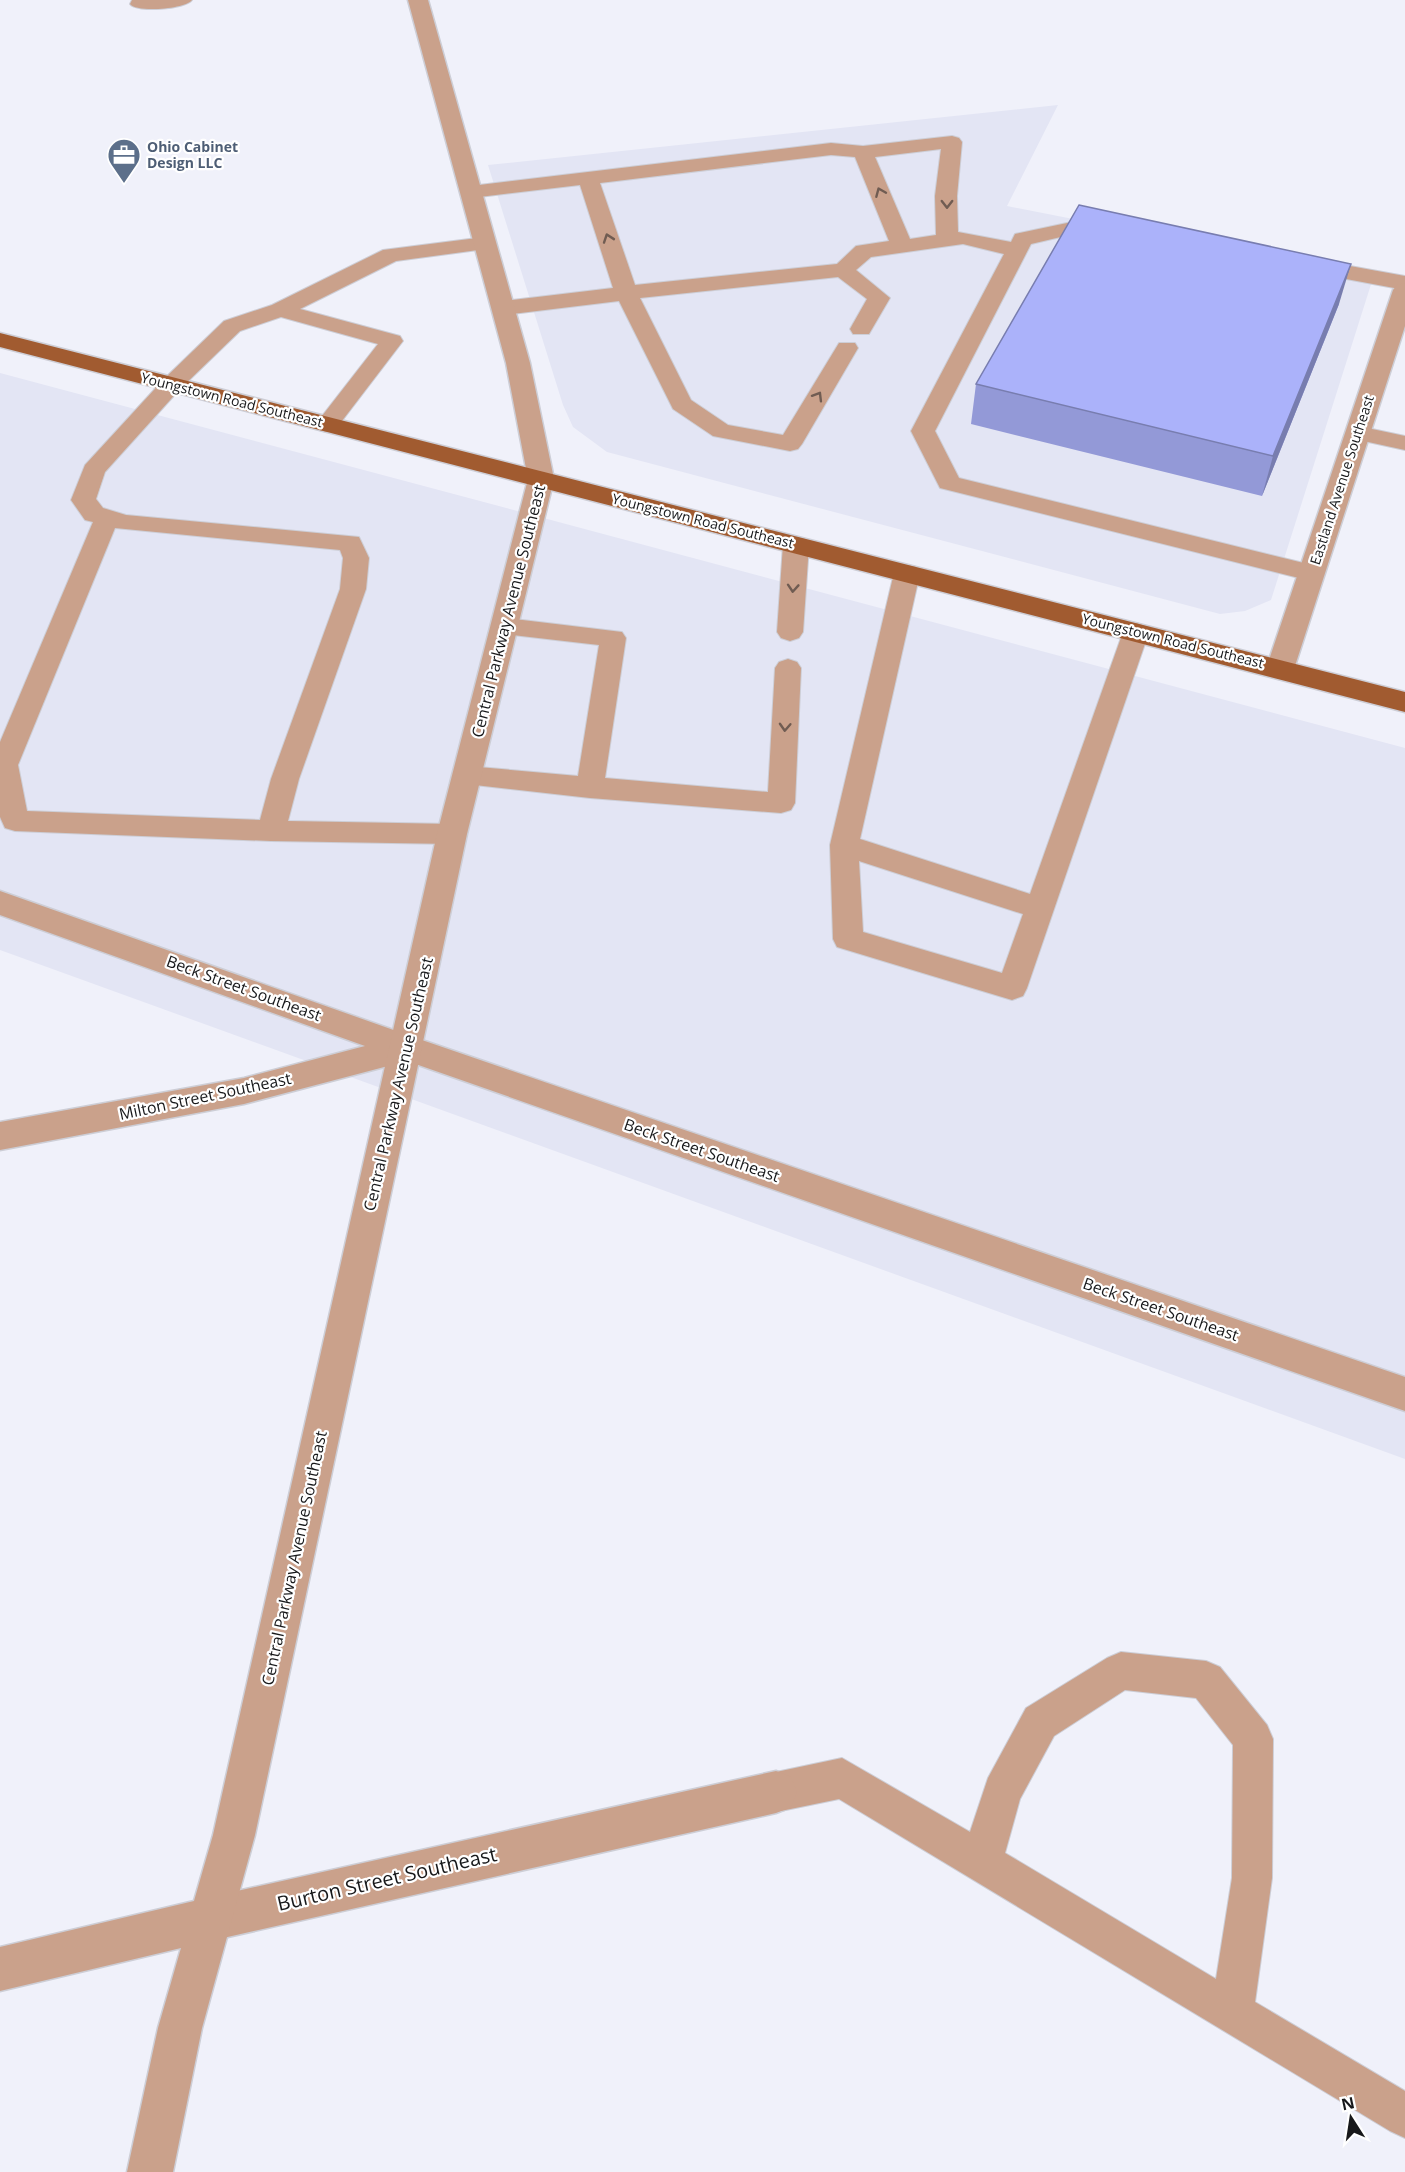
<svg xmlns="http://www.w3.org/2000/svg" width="1405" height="2172" viewBox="0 0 1405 2172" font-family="'Open Sans',sans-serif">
<rect width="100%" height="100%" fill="#f0f1fa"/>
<!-- built -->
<path fill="#e3e5f4" d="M1058 105 1007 206 1373 278 1271 600 1245 611 1220 614 607 452 573 427 563 405 488 165Z
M0 373 1405 748V1459L0 950Z"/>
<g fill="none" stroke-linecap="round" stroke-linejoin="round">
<defs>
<path id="service" d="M132 0H192C186 9 136 13 130 4Z
M952 136 959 138 962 142 957 196 958 232 1011 242 1015 234 1086 219 1114 224 1117 229 1114 234 1106 235 1086 231 1031 244 935 431 959 478 1320 567 1324 573 1320 579 1311 581 940 488 911 431 1004 254 963 244 871 257 856 270 890 298 869 334H853L850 329 867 299 838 277 640 298 691 400 728 425 783 435 839 343H855L858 348 802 444 798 449 790 451 713 436 673 409 619 301 503 315 495 313 492 308 495 303 503 301 613 288 580 185 471 198 464 196 461 192 464 188 471 186 831 143 863 146ZM941 149 935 196 936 235 910 239 875 157ZM831 155 855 157 889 241 856 246 837 264 635 285 600 183Z
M485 237 493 238 496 243 493 248 396 261 300 309 400 336 403 341 335 430 327 432 319 430 315 425 378 344 281 317 240 331 180 389 105 472 96 499 103 508 126 515 359 537 369 558 366 589 299 779 288 821 452 824 462 827 466 834 462 841 452 844 271 841 15 831 5 828 0 817V742L93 522 85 520 71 500 85 465 164 379 224 321 272 305 383 250ZM115 528 340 550 343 558 340 589 271 779 260 820 27 811 18 765Z
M1306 258 1405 276V290L1298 270 1295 265 1298 260Z
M1358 426 1405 436V450L1350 438 1346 433 1350 428Z
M796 537 805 539 809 545 803 632 799 638 790 641 781 638 777 632 783 545 787 539Z
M907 565 916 567 920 573 860 839 1030 894 1123 632 1127 626 1136 623 1145 626 1149 632 1027 988 1023 996 1012 1000 837 947 833 939 830 845 894 573 898 567ZM859 861 1023 914 1002 973 863 932Z
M505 618 622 632 626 638 605 778 768 792 775 668 779 662 788 659 797 662 801 668 795 803 791 810 781 813 590 798 457 783 453 776 457 769 467 766 578 776 599 645 496 633 492 627 496 621Z
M1121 1652 1206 1661 1220 1667 1267 1725 1273 1739 1272 1878 1255 2002 1405 2091V2138L1390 2131 839 1799 776 1812 762 1806 756 1792 762 1778 776 1772 842 1758 970 1832 988 1778 1026 1708 1107 1658ZM1125 1690 1196 1698 1233 1745 1232 1878 1216 1979 1005 1853 1020 1799 1054 1736Z"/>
<path id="minor" d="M408 0H428L530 363 554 479 550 485 541 487 532 485 528 479 506 363Z
M1405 283V326L1294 669 1290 676 1280 679 1270 676 1266 669 1393 290 1397 285Z
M0 891 419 1039 1405 1377V1411L407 1061 244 1104 0 1150V1122L244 1078 365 1046 0 915Z
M776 1771 791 1777 797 1792 791 1807 776 1813 210 1941 195 1934 188 1919 195 1904 210 1897Z"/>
<path id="tertiary" d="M541 471 550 473 554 479 467 834 255 1835 202 2028 173 2172H127L158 2028 181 1948 0 1991V1947L194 1901 213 1835 437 834 528 479 532 473Z"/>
<path id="primary" d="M0 333 1405 692V712L0 347Z"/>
</defs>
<!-- service casing -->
<use href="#service" stroke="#cdced6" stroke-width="2"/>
<!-- minor casing -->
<use href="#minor" stroke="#cdced6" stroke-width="3"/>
<!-- tertiary casing -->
<use href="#tertiary" stroke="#cdced6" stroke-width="3"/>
<!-- primary casing -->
<use href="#primary" stroke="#cdced6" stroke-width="3"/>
<!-- service -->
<use href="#service" fill="#caa18b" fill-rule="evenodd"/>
<!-- minor -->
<use href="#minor" fill="#caa18b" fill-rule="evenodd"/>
<!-- tertiary -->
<use href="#tertiary" fill="#caa18b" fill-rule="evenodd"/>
<!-- primary -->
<use href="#primary" fill="#a15b30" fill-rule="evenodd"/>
</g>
<!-- wall -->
<path fill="#9399d7" d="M1339 304 1262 496 971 424 976 384Z"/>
<!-- shaded-wall -->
<path fill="#787daf" d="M1351 264 1339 304 1262 496 1273 456Z"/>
<!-- building -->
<path fill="#abb2fa" stroke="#787daf" stroke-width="1.5" d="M1079 205 1351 264 1273 456 976 384Z"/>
<!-- one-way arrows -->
<defs><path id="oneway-chevron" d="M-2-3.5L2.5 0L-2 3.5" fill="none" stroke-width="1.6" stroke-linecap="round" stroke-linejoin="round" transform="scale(1.5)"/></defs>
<g stroke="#705c52">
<use href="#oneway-chevron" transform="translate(880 192) rotate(-113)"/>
<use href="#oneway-chevron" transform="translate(947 204) rotate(90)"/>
<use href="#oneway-chevron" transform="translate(608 238) rotate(-109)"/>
<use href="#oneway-chevron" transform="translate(818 396) rotate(-59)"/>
<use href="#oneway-chevron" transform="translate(793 588) rotate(94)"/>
<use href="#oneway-chevron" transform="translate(785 727) rotate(93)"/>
</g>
<!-- icons -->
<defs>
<symbol id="office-pin" viewBox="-11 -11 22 30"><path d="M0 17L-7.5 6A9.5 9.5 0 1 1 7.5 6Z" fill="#5c6f8a" stroke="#fff"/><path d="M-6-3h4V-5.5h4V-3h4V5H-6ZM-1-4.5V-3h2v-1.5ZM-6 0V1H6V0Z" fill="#fff"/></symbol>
</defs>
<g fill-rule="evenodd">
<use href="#office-pin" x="105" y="136" width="38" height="52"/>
</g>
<g text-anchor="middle" stroke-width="4.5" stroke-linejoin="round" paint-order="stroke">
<!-- far-service labels -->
<g font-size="14" font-weight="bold" fill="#4e5e75" stroke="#fff" text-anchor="start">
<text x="147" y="152">Ohio Cabinet<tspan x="147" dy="16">Design LLC</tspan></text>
</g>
<!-- far-street labels -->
<g font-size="14" fill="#17181a" stroke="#fff">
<text transform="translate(232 400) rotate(14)" y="5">Youngstown Road Southeast</text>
<text transform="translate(1342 480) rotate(-72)" y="5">Eastland Avenue Southeast</text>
<text transform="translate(703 521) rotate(14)" y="5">Youngstown Road Southeast</text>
<text transform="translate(1173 641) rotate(14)" y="5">Youngstown Road Southeast</text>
</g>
<!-- street labels -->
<g font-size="16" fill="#17181a" stroke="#fff">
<text transform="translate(508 611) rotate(-76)" y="6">Central Parkway Avenue Southeast</text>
<text transform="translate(244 988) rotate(20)" y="6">Beck Street Southeast</text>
<text transform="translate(398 1084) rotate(-77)" y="6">Central Parkway Avenue Southeast</text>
<text transform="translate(205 1096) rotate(-12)" y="6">Milton Street Southeast</text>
<text transform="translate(702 1150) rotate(19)" y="6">Beck Street Southeast</text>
<text transform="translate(1161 1309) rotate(19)" y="6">Beck Street Southeast</text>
<text transform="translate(294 1558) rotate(-78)" y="6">Central Parkway Avenue Southeast</text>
</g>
<!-- near-street labels -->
<g font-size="20" fill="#17181a" stroke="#fff">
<text transform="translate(387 1879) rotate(-13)" y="7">Burton Street Southeast</text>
</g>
</g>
<!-- north arrow -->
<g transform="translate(1351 2118) rotate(348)" stroke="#ffffff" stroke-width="4.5" paint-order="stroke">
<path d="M0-4.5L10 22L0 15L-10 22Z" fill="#17181a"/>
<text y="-9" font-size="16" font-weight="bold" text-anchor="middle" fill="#17181a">N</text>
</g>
</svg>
